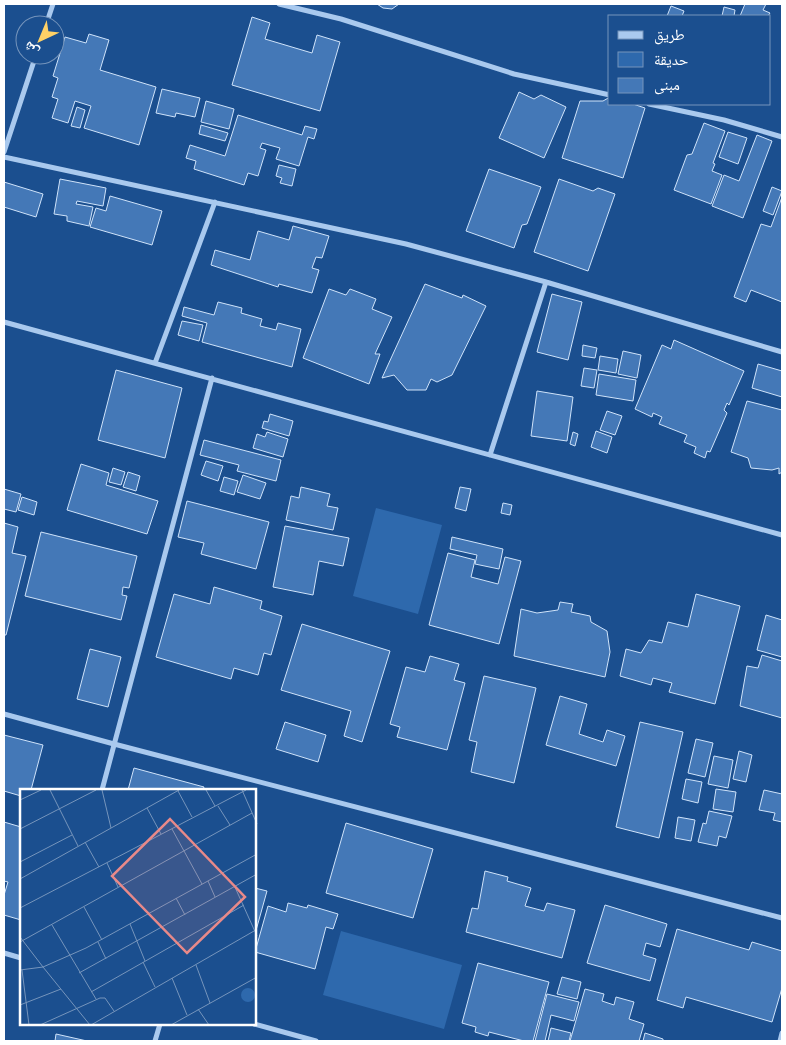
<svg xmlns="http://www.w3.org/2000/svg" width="786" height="1045" viewBox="0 0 786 1045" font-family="Barlow,'Noto Naskh Arabic',sans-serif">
<rect width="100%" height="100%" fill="#1b4f8f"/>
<!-- green -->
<path fill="#2e69ad" d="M376 508 442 525 418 614 353 596Z
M341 931 462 965 444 1029 323 995Z"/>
<!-- building -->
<path fill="#4478b7" stroke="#cfe3fa" d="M377 4H399L392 9 383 8Z
M745 4H766L763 10 770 13 768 16H740Z
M671 6 684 11 682 16H667Z
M724 7 735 10 734 16H722Z
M252 17 270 23 265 39 312 53 317 35 340 42 320 111 232 85Z
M89 34 109 40 100 70 156 87 139 145 84 128 91 106 75 101 68 123 52 118 58 99 52 97 58 78 53 76 65 37 86 43Z
M162 89 200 98 195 117 176 113 175 117 156 113Z
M519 92 534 99 541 95 566 107 544 158 499 138Z
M610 97V104H633L645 108 623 178 562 158 580 101H603Z
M206 101 234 109 229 129 201 122Z
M77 107 85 110 80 128 71 126Z
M238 115 302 135 305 126 317 129 314 139 308 137 299 166 276 159 280 148 262 143 260 148 266 150 258 176 248 173 244 185 194 169 196 161 186 158 190 145 225 156Z
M704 123 725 131 713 163 715 164 712 171 722 175 711 204 674 190 687 155 692 154Z
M201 125 228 133 225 141 199 134Z
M728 132 747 138 738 164 719 157Z
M757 135 772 141 743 218 712 206 724 175 739 181Z
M279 165 296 169 292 186 280 183 282 178 276 176Z
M489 169 541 187 527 224 522 225 514 248 466 231Z
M60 179 106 188 103 206 77 201 76 204 93 207 89 226 67 221V216L54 214Z
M559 179 593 191 598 188 615 194 588 271 534 252Z
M4 182 43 194 36 217 4 207Z
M772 187 782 191 773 215 763 211Z
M110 196 162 211 152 245 90 227 96 208 106 211Z
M782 197V302L751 290 746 302 734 297 761 224 771 227Z
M293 226 329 236 322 258 316 257 312 268 319 270 312 293 279 284 278 287 211 265 215 250 250 260 258 231 289 240Z
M425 284 462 298 463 295 486 306 452 375 437 382 431 379 426 390H407L394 375 382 378Z
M329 289 346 295 350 289 376 299 372 309 392 317 375 354H380L369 384 303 358Z
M552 294 582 302 568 360 537 352Z
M218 302 242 308 241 313 262 319 260 326 276 330 278 323 301 329 292 367 202 342 207 323 182 316 184 307 214 315Z
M182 321 203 325 199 341 178 335Z
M674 340 744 371 729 405 727 403 724 410 727 413 710 452 707 451 705 458 694 453 696 447 684 442 687 435 659 424 662 417 653 413 652 417 635 409 662 345 671 349Z
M583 345 597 348 595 358 582 356Z
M623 351 641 355 637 378 618 374Z
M600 356 618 359 616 373 598 370Z
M758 364 782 371V397L752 388Z
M584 368 597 370 594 388 581 386Z
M116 370 182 388 165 458 98 440Z
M599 374 636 380 633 401 596 395Z
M537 391 573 397 567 441 531 436Z
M747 401 782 410V472L779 474V468L772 470 751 468 748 458 731 452Z
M607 411 622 416 615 435 600 430Z
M270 414 293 421 289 436 262 428 264 421 268 422Z
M596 431 612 437 607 453 591 447Z
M267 432 288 439 283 457 253 448 257 434 265 437Z
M573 432 578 434 575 446 570 444Z
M204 440 281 460 276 481 237 471 239 465 200 455Z
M206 461 223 466 218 481 201 475Z
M81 464 109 473 106 485 158 501 147 534 67 510Z
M113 468 125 472 121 485 109 482Z
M128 472 140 476 136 491 123 487Z
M243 475 266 483 260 499 237 492Z
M224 477 238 481 234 495 220 491Z
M301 487 330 494 327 506 338 508 333 530 286 520 291 496 299 498Z
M460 487 471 489 466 511 455 508Z
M4 489 21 494 16 512 4 509Z
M22 497 37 502 34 515 18 510Z
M187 501 269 522 256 569 201 554 204 543 178 537Z
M503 503 512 505 510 515 501 513Z
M4 523 18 527 12 553 26 556 6 635H4Z
M285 526 349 538 343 566 319 561 313 595 273 587Z
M41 532 137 556 129 588 123 587 122 595 127 596 121 620 25 596Z
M452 537 503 549 499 569 475 564 477 555 450 549Z
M448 553 475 560 471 577 498 584 505 557 521 561 499 644 429 625Z
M214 587 262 601 260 609 282 616 271 655 264 653 258 675 234 668 231 679 156 657 174 594 210 604Z
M696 594 740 606 715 704 669 692 672 683 653 678 651 685 620 676 626 649 641 653 649 640 662 643 668 622 688 627Z
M560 602 573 604 571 612 590 616 591 622 607 631 610 652 605 677 514 656 521 609 537 613 558 610Z
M766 615 782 620V657L757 650Z
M302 624 390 651 362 742 344 736 351 711 281 690Z
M90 649 121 657 108 707 77 699Z
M762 655 782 661V718L740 706 747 666 758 668Z
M430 656 459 664 454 680 465 683 447 750 397 737 400 727 390 724 406 667 425 672Z
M484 676 536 688 514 783 471 772 477 742 469 740Z
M560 696 587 704 579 734 603 742 607 730 625 736 616 766 546 745Z
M285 722 326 735 318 762 276 749Z
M640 722 683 732 659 838 616 827Z
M4 735 43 745 31 790H21V796L4 791Z
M696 739 713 743 705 777 688 773Z
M739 751 752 755 746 782 733 779Z
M714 756 733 760 728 788 708 784Z
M134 768 204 787 203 790H128Z
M686 779 702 782 698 803 682 799Z
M716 789 736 792 733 812 713 809Z
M764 790 782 794V822L773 820 775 813 759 810Z
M709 811 732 816 726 838 719 836 717 846 698 842 703 823 706 824Z
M678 817 695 820 691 841 675 838Z
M4 822 21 827V920L4 915V895L8 882 4 881Z
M346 823 433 849 413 918 326 893Z
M485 871 508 877 507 881 531 888 525 906 544 911 547 903 575 910 562 958 466 932 472 908 478 909Z
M255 888 267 891 255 934Z
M288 903 307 908 308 905 338 914 333 929 326 927 315 969 255 952 268 906 286 912Z
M605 905 667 924 660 947 646 943 643 955 656 959 650 981 587 963Z
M677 929 749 950 752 942 782 951V988L772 1022 686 997 683 1008 657 1000Z
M478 963 549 982 533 1041H524L489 1032 488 1036 475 1032 476 1027 462 1023Z
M562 977 581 982 577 999 557 994Z
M585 989 604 994 602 1001 614 1005 616 997 634 1002 629 1019 644 1024 639 1041H570Z
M547 994 579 1002 574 1021 551 1015 545 1041H535Z
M551 1028 571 1033 569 1041H548Z
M645 1033 663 1039V1041H643Z
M56 1034 87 1041H55Z"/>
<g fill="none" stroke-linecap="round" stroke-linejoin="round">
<!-- street -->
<path stroke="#a9c9ee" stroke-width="5" d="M279 4 341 19 514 74 610 95
M46 25 53 4
M649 104 724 120 782 137
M4 152 36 55
M4 157 406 244 546 282 782 352
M4 322 782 535
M155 363 215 202
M490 455 546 282
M4 714 114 744 782 918
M102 790 212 378
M4 953 21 958
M254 1024 316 1041
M155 1041 160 1024
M780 1041 782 1033"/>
</g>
<!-- overview -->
<g transform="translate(20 789)">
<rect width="236" height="236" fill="#1b4f8f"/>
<path d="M221 206a7 7 0 1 1 14 0a7 7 0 1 1-14 0Z" fill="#2e69ad"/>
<path fill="none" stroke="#7695bc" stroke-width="1" d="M30 1 58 57M82 1 91 39M186 1 195 17M222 1 237 35M158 2 172 28M0 11 21 1M198 17 210 36M127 19 141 45M0 40 76 1M152 40 182 95M65 53 79 78M0 73 52 46M87 74 98 98M0 90 159 1M188 92 195 108M214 96 237 147M156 109 165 126M64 118 82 151M0 119 226 1M110 135 125 172M32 136 76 210M0 148 23 178 66 159 237 65M0 153 232 24M78 153 86 170M123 173 135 198M176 176 190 214M0 181 23 178 70 236M2 181 9 236M59 184 237 85M152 189 167 226M71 203 224 116M0 216 41 200M178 220 189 236M20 236 80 209H85L94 222M71 236 234 142M151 236 237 188"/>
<path fill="#e88989" fill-opacity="0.15" stroke="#e88989" stroke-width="2.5" d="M150 30 225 108 167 164 92 87Z"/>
<rect width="236" height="236" fill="none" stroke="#fff" stroke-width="2.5"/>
</g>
<!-- border -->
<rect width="786" height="1045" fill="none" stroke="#ffffff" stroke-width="10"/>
<!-- legend -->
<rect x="608" y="15" width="162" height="90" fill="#1b4f8f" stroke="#7695bc"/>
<rect x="618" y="31" width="25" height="8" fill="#a9c9ee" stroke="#7695bc"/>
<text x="654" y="40" font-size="15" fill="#ffffff">طريق</text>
<rect x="618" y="52" width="25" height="15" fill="#2e69ad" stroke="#7695bc"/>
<text x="654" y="65" font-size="15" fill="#ffffff">حديقة</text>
<rect x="618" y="78" width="25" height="15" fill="#4478b7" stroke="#7695bc"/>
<text x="654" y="90" font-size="15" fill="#ffffff">مبنى</text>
<!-- north arrow -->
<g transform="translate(40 40) rotate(224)"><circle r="24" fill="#1b4f8f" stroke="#7695bc"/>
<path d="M0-4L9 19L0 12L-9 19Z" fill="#ffd166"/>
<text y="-8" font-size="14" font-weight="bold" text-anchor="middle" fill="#ffffff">ش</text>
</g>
</svg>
